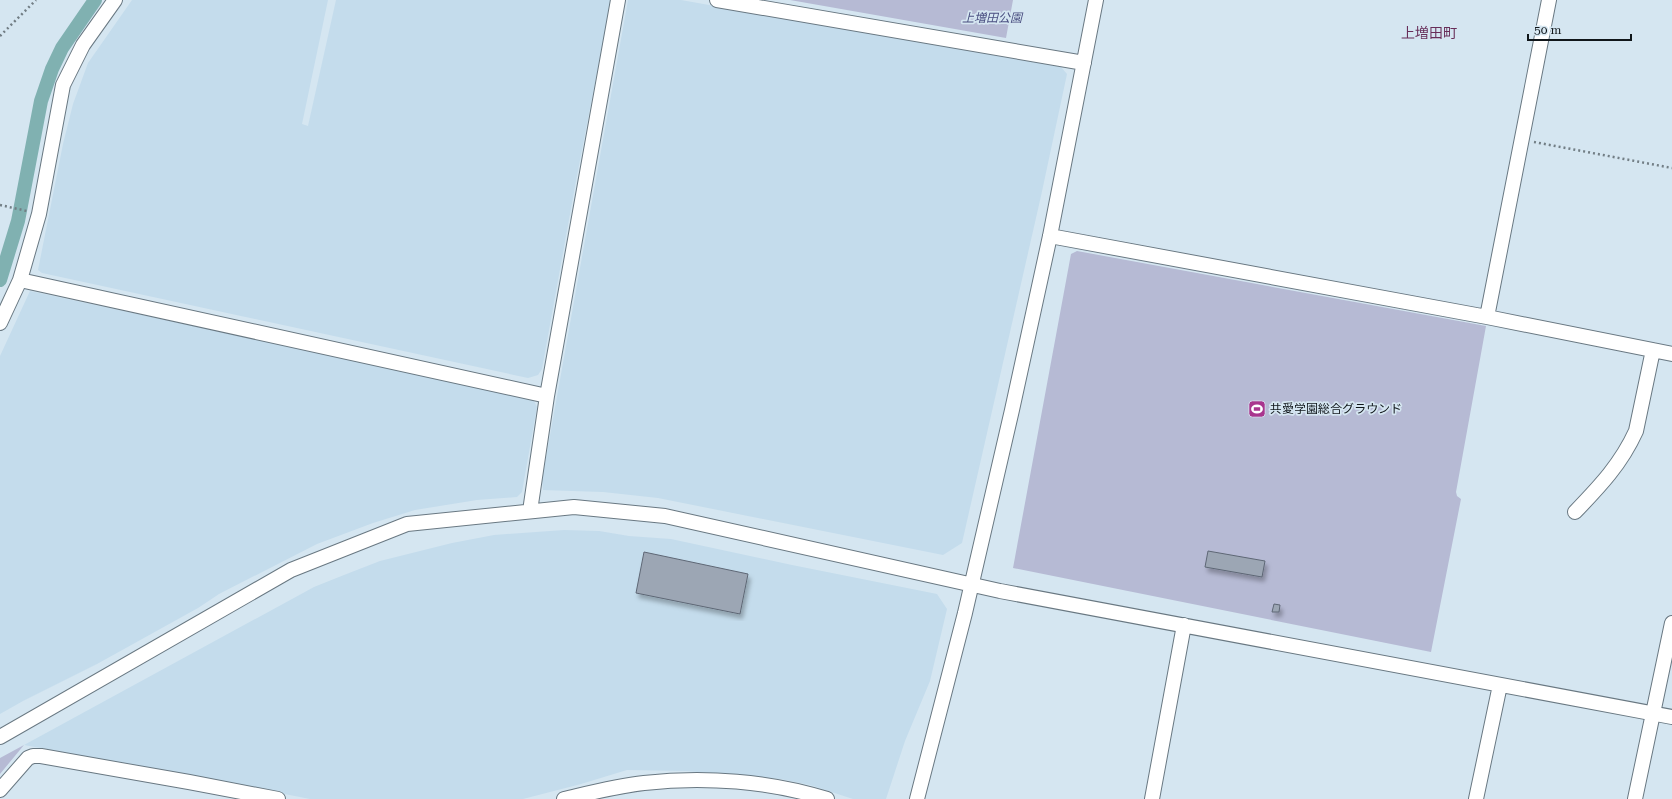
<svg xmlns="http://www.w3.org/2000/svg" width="1672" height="799" viewBox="0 0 1672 799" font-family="'Roboto Serif','Noto Sans JP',serif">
<defs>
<filter id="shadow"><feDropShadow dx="2.5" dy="4.5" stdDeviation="2" flood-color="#0004"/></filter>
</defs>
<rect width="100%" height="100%" fill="#d5e6f1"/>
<!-- built -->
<path fill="#c4dcec" d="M132 0H328L302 124 308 126 336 0H611L576 181 542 369 538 375 528 378 42 273 38 270 63 144 73 104 88 63Z
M628 0H681L1061 67 1067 74 1041 196 962 543 943 555 658 498 603 492 543 490 542 480Z
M30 291 533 399 537 407 522 492 517 497 477 500 415 510 373 523 317 544 219 594 198 608 97 664 23 701 0 714V356Z
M564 530 599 531 629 536 671 539 792 565 937 594 947 609 930 681 905 741 886 799H853L810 785 780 779 686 771 627 770 581 784 523 799H310L193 776 24 745 314 587 344 575 380 561 452 543 494 535Z"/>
<!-- green -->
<path fill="#b6bad4" d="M790 0H1013L1006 38Z
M1077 251 1486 326 1456 492 1457 496 1461 499 1431 652 1013 568 1071 254Z
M24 745 0 774V758Z"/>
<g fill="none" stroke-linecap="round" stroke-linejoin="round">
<!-- canal -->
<path stroke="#80b1b1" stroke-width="14" d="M0 280 18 221 41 101 52 69 62 48 95 0"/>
</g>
<!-- building -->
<path fill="#9ca6b4" stroke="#5e6775" filter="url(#shadow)" d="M1208 551 1265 561 1262 577 1205 567Z
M644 552 748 574 740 614 636 593Z
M1274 604 1280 605 1279 612H1272Z"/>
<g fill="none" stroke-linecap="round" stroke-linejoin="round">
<defs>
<path id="minor" d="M717 0 1084 63
M1050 236 1487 317 1672 354
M20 280 547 396
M1487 317 1549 0
M0 323 20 280 39 214 63 85 83 45 115 0
M530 511 547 396 618 0
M1575 512C1600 486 1621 464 1636 431L1653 350
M0 737 291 570 407 524 574 507 665 516 1000 591 1672 717
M0 790 28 758 33 756H41L189 782 278 799
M564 799C590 793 617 786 644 783 704 776 770 781 827 799
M917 799 965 613 1012 410 1050 236 1096 0
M1152 799 1184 625
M1476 799 1500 685
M1635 799 1672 623"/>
</defs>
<!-- minor casing -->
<use href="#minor" stroke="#697882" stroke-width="16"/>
<!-- path -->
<path stroke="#727e85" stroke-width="2.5" stroke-dasharray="2 3" stroke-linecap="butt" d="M0 36 36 0
M1534 142 1672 168
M0 205 27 211"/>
<!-- minor -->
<use href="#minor" stroke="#fff" stroke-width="14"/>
</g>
<!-- icons -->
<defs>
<symbol id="stadium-square" viewBox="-11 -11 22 22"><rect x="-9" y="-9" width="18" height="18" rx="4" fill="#a9358e" stroke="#d5e6f1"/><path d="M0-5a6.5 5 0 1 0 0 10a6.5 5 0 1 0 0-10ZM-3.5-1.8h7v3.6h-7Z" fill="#fff"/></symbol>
</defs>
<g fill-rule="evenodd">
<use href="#stadium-square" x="1247" y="399" width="20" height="20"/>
</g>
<g text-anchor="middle" stroke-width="3.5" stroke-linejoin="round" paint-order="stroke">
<!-- park labels -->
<g font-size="12" font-style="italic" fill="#4a4f81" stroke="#d5e6f1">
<text x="992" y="22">上増田公園</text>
</g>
<!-- poi labels -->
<g font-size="12" fill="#10161a" stroke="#d5e6f1" text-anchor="start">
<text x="1270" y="413">共愛学園総合グラウンド</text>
</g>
<!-- quarter labels -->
<g font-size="14" fill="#682e59" stroke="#d5e6f1">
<text x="1429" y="38">上増田町</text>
</g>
</g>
<!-- scale -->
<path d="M1528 34v6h103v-6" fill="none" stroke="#10161a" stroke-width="2"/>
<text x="1534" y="34" font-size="12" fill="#10161a" stroke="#d5e6f1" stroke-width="3" paint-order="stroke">50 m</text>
</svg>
